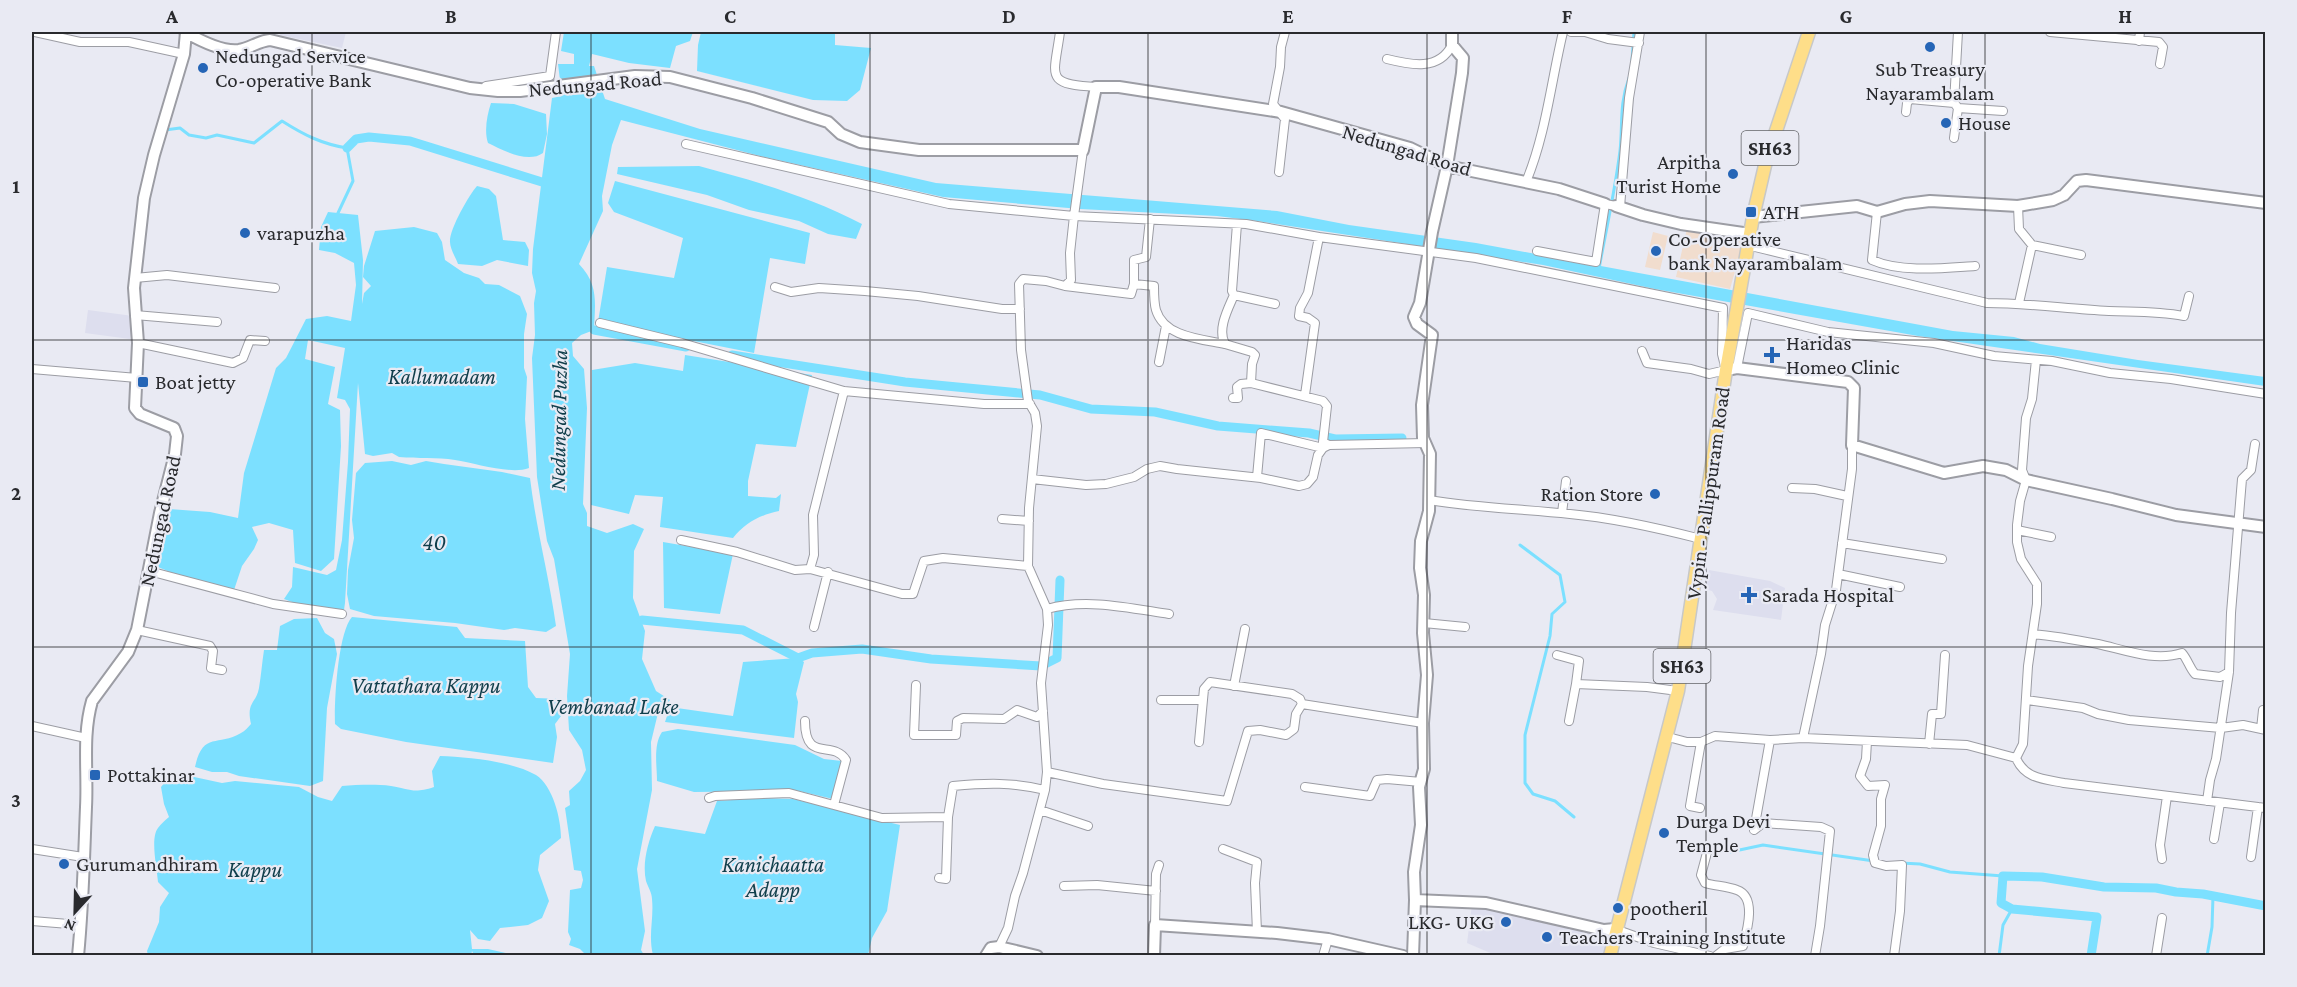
<svg xmlns="http://www.w3.org/2000/svg" width="2297" height="987" viewBox="0 0 2297 987" font-family="'Crimson Pro',serif">
<rect width="100%" height="100%" fill="#e9eaf3"/>
<!-- commercial -->
<path fill="#f1ddce" d="M1688 224 1745 236 1730 289 1676 277Z
M1653 232 1668 236 1660 270 1645 267Z"/>
<!-- built -->
<path fill="#dddeee" d="M281 32H346L342 48 280 35Z
M88 310 133 316 130 339 85 333Z
M1709 570 1770 581 1785 588 1781 620 1713 610 1717 599 1712 591 1705 589Z
M1472 905 1609 932 1605 956 1495 955 1467 943Z"/>
<!-- water -->
<path fill="#7ce0ff" d="M564 32H693L690 41 676 46 670 68 629 63 592 54 589 66H594L605 99 700 129 936 183 1277 211 1349 225 1476 243 1953 331 2014 337 2040 344 2138 360 2265 377V386L1918 336 1655 289 1543 265 1257 221 1217 216 1080 209 943 197 760 156 621 120 612 145 602 196 603 211 579 264C599 285 595 303 594 330L581 335 572 343 573 356 584 369 587 408 583 504 587 513V526L607 533 633 524 644 529 634 551 633 598 645 631 642 659 656 691 670 700 658 713 651 742 652 790 637 869 645 931 641 950 644 955H586L580 949 569 945 571 939 568 932 570 890 581 888 583 880 581 871 574 870 565 808 570 805 569 791 580 781 586 770 582 750 569 730 567 696 570 654 554 559 547 541 537 477 532 358 535 335 534 303 536 291 532 273 533 249 552 98 562 96 558 64H574V54L561 51Z
M701 32H835V45L871 48 860 90 847 101 813 100 697 71 698 45Z
M491 103 514 104 546 114 547 134 543 153C528 164 502 150 488 143 484 131 487 115 491 103Z
M699 166C755 181 811 197 862 224L856 239 828 234 799 221 749 210 707 195 617 174 618 167Z
M615 181 810 233 805 264 770 258 754 353 598 322 607 267 674 278 683 238 614 212 608 203Z
M477 186 489 189 496 196 503 240 525 242 529 250 528 266 497 260 482 266 458 264C456 258 450 249 450 242 449 230 469 195 477 186Z
M328 212 358 215 363 260 362 304 364 293 371 286 363 277 364 266 375 231 414 227 437 233 442 242 445 260 464 273 479 278 485 284 499 285 520 296 527 314 524 334V368L527 377 525 419 529 468C511 475 475 463 455 460 437 457 418 459 399 457L392 453 373 456 365 454 358 383 345 603 344 610C324 612 302 606 284 599L292 587 293 567 327 575 336 570 342 540 348 462 350 409 345 400 337 398 345 348 308 340 305 359 335 367 328 404 340 410 341 446 334 559 321 571 295 563 293 530 269 523 252 527 258 540 254 549 242 566 234 590 177 575 158 567 169 509 210 512 238 518 244 473 276 368 286 358 306 319 327 316 351 321 356 285 354 263 335 253 319 250 321 227Z
M685 355 812 375 796 447 756 444 748 481V496L776 498 781 494 779 511C760 515 745 523 733 538L660 527 663 497 635 495 629 514 591 505 592 370 635 363 683 371Z
M392 461 411 465 426 461 444 464 502 472 530 478C536 528 549 576 556 626L546 632 515 628 504 630 455 623 374 616 350 609 347 594 348 570 354 538 352 520 356 473 365 463Z
M663 542 733 554 720 614 664 608Z
M352 617 457 627 465 638 525 641 528 687 536 698 562 699 564 712 555 724 557 737 553 763 406 742 341 729 335 724C334 702 338 632 352 617Z
M317 618 325 633 334 639 337 654 327 708 323 781 310 786 239 776 227 772H212L195 767C203 731 217 747 241 733 245 731 248 727 251 724 246 702 256 704 259 688 261 676 262 663 264 650H277L280 626 294 619Z
M798 658 804 662 796 694 798 702 794 738 665 722 670 707 733 716 743 662Z
M678 729 795 745 824 759 842 761 833 799 799 791 694 792 657 781C657 766 653 745 662 732Z
M440 756C467 757 512 761 536 775 553 786 561 819 561 838L540 855 538 870 549 901 542 918 528 925 500 928 490 941 478 939 470 930 472 949H488L515 955H474L472 951 471 956 148 955 147 951 159 922 160 907 169 893 158 882C157 868 150 838 158 828 161 824 165 820 169 817L164 804 161 787 170 776 185 775 222 783 235 781 299 787 318 797 332 801 342 786C357 785 375 784 391 786 410 789 413 794 434 787L432 771Z
M761 798 793 799 900 825 887 911 872 938 868 955H653C648 935 654 919 652 899 652 893 648 887 646 881 642 863 648 842 655 826L705 834 717 801Z"/>
<g fill="none" stroke-linecap="round" stroke-linejoin="round">
<!-- stream -->
<path stroke="#7ce0ff" stroke-width="3" d="M1632 60 1634 32
M165 130 180 128 189 135 206 138 217 135 254 143 282 121C304 135 322 144 347 148L353 181 338 213
M1599 269C1606 230 1615 191 1620 151 1623 123 1619 105 1629 78
M1520 545 1560 575 1565 602 1552 614 1550 636 1525 735V783L1533 794 1555 801 1574 817
M1730 852 1763 845 1874 861
M1901 863 1920 864 1950 872 2003 876
M1999 956 2003 925 2012 909
M2207 956 2212 927 2213 896"/>
<!-- canal -->
<path stroke="#7ce0ff" stroke-width="9" d="M347 148 356 139 369 137 410 141 542 182
M594 330 686 347
M732 355 905 382 1040 395 1091 409 1155 412 1218 426 1309 433 1335 439 1402 438
M642 620 743 630 798 658 812 653 862 649 931 659 1041 666 1057 658 1060 580
M2091 956 2097 917 2012 909 2001 903 2003 876 2042 877 2104 887 2156 888 2176 892 2203 894 2266 906"/>
<defs>
<path id="street" d="M35 32 80 42H129L184 54
M1060 32C1054 77 1044 84 1096 87
M1571 32H1585L1608 39 1639 43
M2050 32 2159 42 2163 47 2160 64
M2139 41 2140 32
M1387 59C1411 65 1439 71 1452 45
M486 86 550 76 556 32
M1958 108 2003 111
M1906 112 1907 103 1910 99 1954 103 1958 32
M1954 138 1958 108 1955 104
M686 144 949 204 1074 216 1246 224 1319 237 1476 258 1723 308 1722 354 1726 370 1709 374 1691 369 1647 363 1642 351
M1279 172 1285 119 1273 104 1280 67 1281 47 1285 32
M1526 182C1546 134 1551 82 1563 32
M2018 206 2019 229 2032 245 2081 255
M1620 207 1629 98 1640 32
M1877 212 1872 260C1901 273 1944 268 1975 266
M1150 219 1146 257 1134 260V284L1154 286C1154 293 1154 303 1156 310 1164 337 1201 339 1225 344
M1237 224 1232 291 1234 295C1228 309 1217 329 1225 344L1252 352 1255 355 1252 364 1251 383
M1755 247 1987 303C2028 303 2068 309 2109 311 2136 312 2157 311 2184 316L2189 296
M1537 251 1596 262 1605 204 1616 206
M135 278 167 275 275 288
M1065 286 1131 294 1134 284
M775 287 791 292 819 288 865 291 918 296 1002 309H1020
M1234 295 1275 304
M2019 303 2032 245
M135 315 217 322
M600 323 682 343 844 391
M138 343 233 363 243 358 250 340 265 341
M1159 362 1166 326
M1737 368 1748 313 1828 332 1934 343 1994 356 2052 361 2110 373 2171 379 2266 394
M32 369 137 378
M1305 395 1315 323 1308 318 1299 316 1300 308 1308 293 1319 237
M1233 398H1238L1237 387 1241 384 1251 383 1323 401 1327 406 1323 442 1329 445
M1257 477 1261 433 1323 448
M1032 479 1086 485 1106 484 1134 477 1147 469 1160 466 1177 469 1261 478 1299 486 1307 484 1313 477 1318 455 1323 448 1329 445 1426 443
M1792 488 1815 489 1847 496
M1429 500C1476 508 1523 509 1570 514 1614 518 1658 528 1701 539
M1562 513 1566 481
M1002 519 1029 521
M2017 530 2051 537
M681 540 737 552 795 570 810 569
M1842 543 1942 559
M1028 566 943 558 924 561 913 594H902L810 569 814 555 813 515 844 391 984 404H1030
M149 571 273 604 342 614
M1838 574 1900 587
M1047 609C1086 598 1129 608 1169 614
M1424 623 1465 627
M814 627 828 572
M137 630 210 646 213 651 211 668 222 670
M2033 634C2055 636 2077 640 2098 644 2125 650 2155 662 2182 653 2188 660 2189 667 2195 674L2220 677 2229 672
M1557 655 1579 661 1576 684
M916 685 914 735H956L957 721 963 718 1004 719 1017 710 1037 717 1043 711
M1234 686 1245 629
M1161 700H1202
M2027 700 2083 708 2098 714 2129 720 2221 728 2243 725 2266 730
M805 721C805 764 833 739 846 760L834 805
M1569 721 1576 684 1647 687 1678 691
M32 726 86 738
M2261 729 2263 710
M1668 737 1687 742H1701L1715 736 1770 740 1803 738 1967 745 2016 758C2025 779 2044 779 2064 783L2266 808
M1803 738 1821 654 1825 625 1836 590 1852 469V445
M1770 740 1754 830 1763 823 1821 827 1830 831 1820 926 1815 956
M1867 741 1866 759 1860 776 1868 786 1885 785 1881 799V826L1873 855 1875 863 1886 866 1902 865 1900 911 1894 956
M1199 742 1204 689 1210 682 1292 694 1300 699 1302 704 1423 723
M1929 744 1932 714H1941L1945 655
M2016 758 2023 744 2028 666 2037 604V584L2021 559 2017 542V525L2020 501 2026 480 2022 470 2026 418 2032 399 2036 360
M1047 772 1103 784 1227 801 1248 731 1260 730 1286 735 1294 729 1296 714 1302 704
M1305 787 1370 796 1377 780 1387 779 1421 782
M709 798 715 796 789 793 882 818 948 817 953 786C985 783 1014 782 1045 790
M2207 801 2210 780 2216 759 2229 672 2231 613 2242 479 2251 470 2255 444
M1700 808 1690 806 1701 742
M1040 810 1088 826
M2214 839 2220 803
M32 849 83 857
M1223 849 1257 862 1255 883 1257 932
M1708 849 1701 875 1705 883C1715 886 1727 886 1737 890 1757 897 1747 931 1743 946L1725 949 1716 956
M2251 857 2258 807
M2162 859 2160 845 2167 796
M939 878 946 879 948 817
M1064 886 1097 885 1156 891
M32 921 81 925
M1155 925 1156 874 1159 865
M1615 929 1654 943 1710 956
M999 947 1008 928 1015 896 1023 873 1045 790 1047 772 1041 683 1048 625 1047 609 1028 566 1029 508 1037 426 1035 413 1028 401 1021 350 1019 284 1023 279 1046 281 1065 286 1071 280 1070 253 1074 216 1083 150
M1323 956 1328 939
M2156 956 2162 918"/>
<path id="secondary" d="M185 32C199 40 223 52 239 50 250 48 259 41 270 40L470 88 498 91H520L635 76 670 77 752 98 828 122 841 134 860 142 919 150H1083L1096 87H1119L1281 112 1410 148 1447 166 1559 189 1605 204
M1616 206 1643 215 1681 224 1750 234
M1753 217 1857 206 1877 212 1905 204 1930 201 2018 206 2053 200 2064 195 2077 181 2086 180 2266 203
M1726 370 1737 368 1848 382 1854 388 1852 445 1944 473 1983 466 2006 470 2026 480 2112 499 2176 515 2266 527
M1415 900 1414 872 1421 825 1419 787 1424 769 1423 723 1427 675 1423 633 1424 595 1420 568 1421 541 1429 511 1430 454 1423 438 1422 405 1432 335 1417 324 1414 317 1420 303 1432 232 1447 166 1462 73 1463 58 1452 45V32
M78 956C83 906 84 857 86 807 88 771 82 736 92 701L128 652 137 630 160 513 175 454 177 436 174 428 140 414 135 408 138 343 134 288 144 198 154 155 184 54 186 32
M986 956 991 948 999 947 1037 956
M1154 956 1155 925 1277 933 1328 939 1403 956
M1413 956 1415 900 1486 903 1604 930 1615 929"/>
<path id="primary" d="M1610 956 1678 691 1726 370 1753 217 1766 161 1809 32"/>
</defs>
<!-- street casing -->
<use href="#street" stroke="#9c9da4" stroke-width="10"/>
<!-- secondary casing -->
<use href="#secondary" stroke="#9c9da4" stroke-width="14"/>
<!-- primary casing -->
<use href="#primary" stroke="#c7c8c8" stroke-width="15"/>
<!-- street -->
<use href="#street" stroke="#fff" stroke-width="8"/>
<!-- secondary -->
<use href="#secondary" stroke="#fff" stroke-width="10"/>
<!-- primary -->
<use href="#primary" stroke="#fede89" stroke-width="12"/>
</g>
<!-- grid -->
<path fill="none" stroke="#292a2d" stroke-width="1.5" stroke-opacity="0.55" d="M312 32V956M591 32V956M870 32V956M1148 32V956M1427 32V956M1706 32V956M1985 32V956M32 340H2266M32 647H2266"/>
<!-- markers -->
<g fill="#2565b6" stroke="#e9eaf3" stroke-width="2">
<circle cx="1930" cy="47" r="6"/>
<circle cx="203" cy="68" r="6"/>
<circle cx="1946" cy="123" r="6"/>
<circle cx="1733" cy="174" r="6"/>
<rect x="1745" y="206" width="12" height="12" rx="3"/>
<circle cx="245" cy="233" r="6"/>
<circle cx="1656" cy="251" r="6"/>
<path d="M1769 346h6v6h6v6h-6v6h-6v-6h-6v-6h6z"/>
<rect x="137" y="376" width="12" height="12" rx="3"/>
<circle cx="1655" cy="494" r="6"/>
<path d="M1746 586h6v6h6v6h-6v6h-6v-6h-6v-6h6z"/>
<rect x="89" y="769" width="12" height="12" rx="3"/>
<circle cx="1664" cy="833" r="6"/>
<circle cx="64" cy="864" r="6"/>
<circle cx="1618" cy="908" r="6"/>
<circle cx="1506" cy="922" r="6"/>
<circle cx="1547" cy="937" r="6"/>
</g>
<g text-anchor="middle" stroke-width="4.5" stroke-linejoin="round" paint-order="stroke">
<!-- shield labels -->
<g fill="#e9eaf3" stroke="#636468" stroke-width="1.5">
<rect x="1741.5" y="131" width="57" height="34" rx="4.5"/>
<rect x="1653.5" y="649" width="57" height="34" rx="4.5"/>
</g>
<g font-size="20" font-weight="bold" fill="#292a2d">
<text x="1770" y="155">SH63</text>
<text x="1682" y="673">SH63</text>
</g>
<!-- poi labels -->
<g font-size="21" fill="#292a2d" stroke="#e9eaf3" text-anchor="start">
<text x="215" y="63">Nedungad Service<tspan x="215" dy="24">Co-operative Bank</tspan></text>
<text x="1930" y="76" text-anchor="middle">Sub Treasury<tspan x="1930" dy="24">Nayarambalam</tspan></text>
<text x="1958" y="130">House</text>
<text x="1721" y="169" text-anchor="end">Arpitha<tspan x="1721" dy="24">Turist Home</tspan></text>
<text x="1763" y="219">ATH</text>
<text x="257" y="240">varapuzha</text>
<text x="1668" y="246">Co-Operative<tspan x="1668" dy="24">bank Nayarambalam</tspan></text>
<text x="1786" y="350">Haridas<tspan x="1786" dy="24">Homeo Clinic</tspan></text>
<text x="155" y="389">Boat jetty</text>
<text x="1643" y="501" text-anchor="end">Ration Store</text>
<text x="1762" y="602">Sarada Hospital</text>
<text x="107" y="782">Pottakinar</text>
<text x="1676" y="828">Durga Devi<tspan x="1676" dy="24">Temple</tspan></text>
<text x="76" y="871">Gurumandhiram</text>
<text x="1630" y="915">pootheril</text>
<text x="1494" y="929" text-anchor="end">LKG- UKG</text>
<text x="1559" y="944">Teachers Training Institute</text>
</g>
<!-- street labels -->
<g font-size="21" fill="#292a2d" stroke="#e9eaf3">
<text transform="translate(595 84) rotate(-5)" y="7">Nedungad Road</text>
<text transform="translate(1407 150) rotate(17)" y="7">Nedungad Road</text>
<text transform="translate(1708 493) rotate(-82)" y="7">Vypin - Pallippuram Road</text>
<text transform="translate(160 521) rotate(-78)" y="7">Nedungad Road</text>
</g>
<!-- water labels -->
<g font-size="22" font-style="italic" fill="#103e4b" stroke="#e9eaf3">
<text x="442" y="384">Kallumadam</text>
<text transform="translate(558 420) rotate(-89)" y="8">Nedungad Puzha</text>
<text x="434" y="550">40</text>
<text x="426" y="693">Vattathara Kappu</text>
<text x="613" y="714">Vembanad Lake</text>
<text x="773" y="872">Kanichaatta<tspan x="773" dy="25">Adapp</tspan></text>
<text x="255" y="877">Kappu</text>
</g>
</g>
<!-- border -->
<rect width="2297" height="987" fill="none" stroke="#e9eaf3" stroke-width="66"/>
<!-- north arrow -->
<g transform="translate(75 912) rotate(202)" stroke="#e9eaf3" stroke-width="4.5" paint-order="stroke">
<path d="M0-4.5L10 22L0 15L-10 22Z" fill="#292a2d"/>
<text y="-9" font-size="16" font-weight="bold" text-anchor="middle" fill="#292a2d">N</text>
</g>
<rect x="33" y="33" width="2231" height="921" fill="none" stroke="#292a2d" stroke-width="2"/>
<g font-size="20" text-anchor="middle" font-weight="bold" fill="#292a2d">
<text x="172" y="23">A</text>
<text x="451" y="23">B</text>
<text x="730" y="23">C</text>
<text x="1009" y="23">D</text>
<text x="1288" y="23">E</text>
<text x="1567" y="23">F</text>
<text x="1846" y="23">G</text>
<text x="2125" y="23">H</text>
<text x="16" y="193">1</text>
<text x="16" y="500">2</text>
<text x="16" y="807">3</text>
</g>
</svg>
